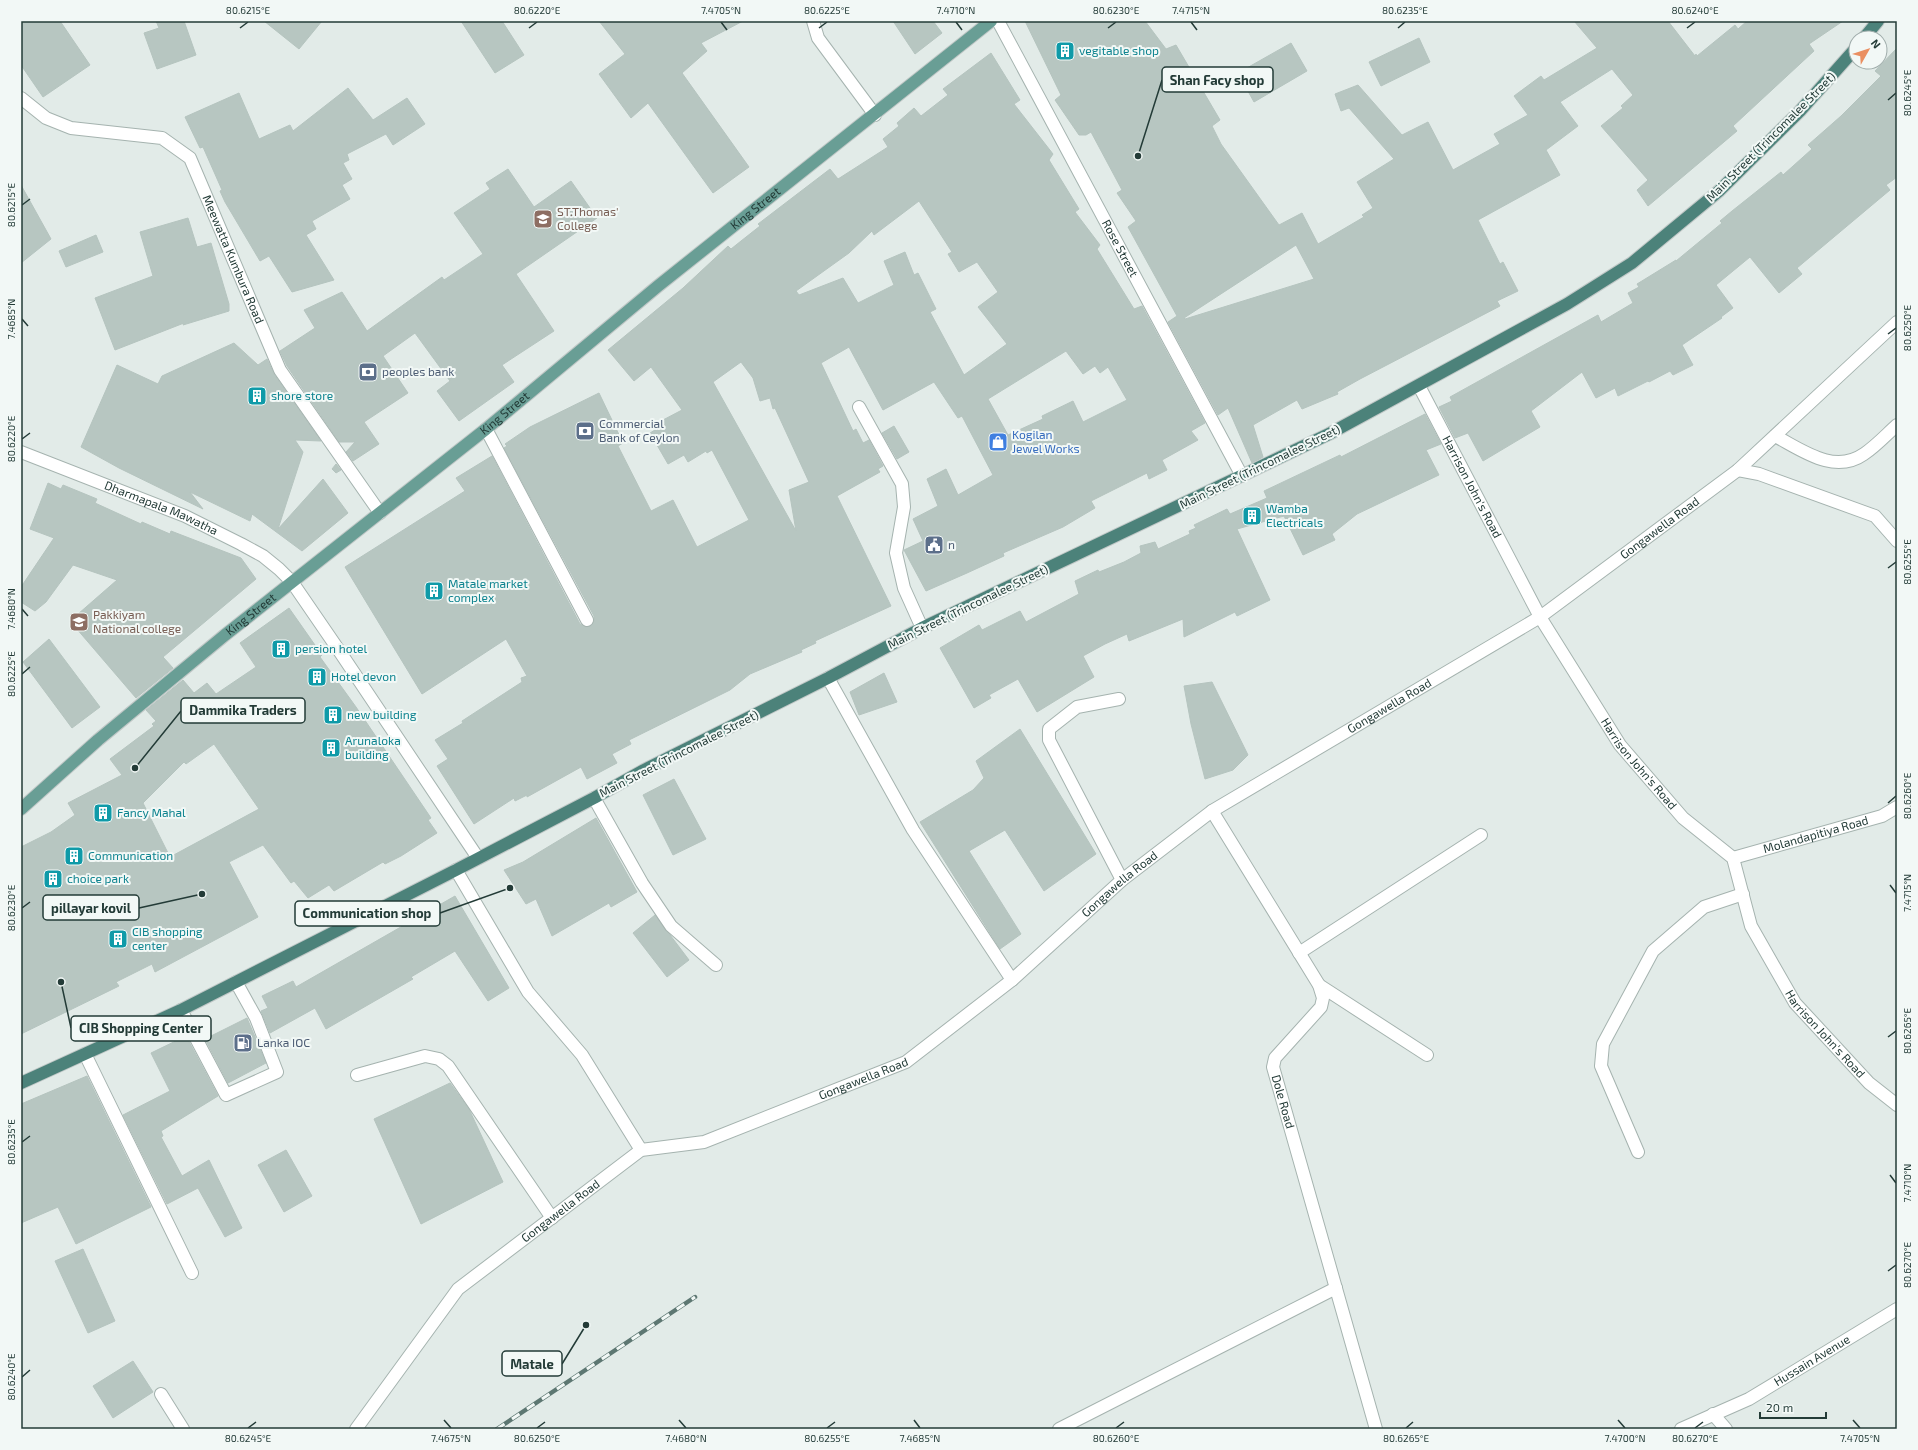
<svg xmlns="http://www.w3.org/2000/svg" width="1918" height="1450" viewBox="0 0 1918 1450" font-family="'Exo 2',sans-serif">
<rect width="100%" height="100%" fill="#e2ebe8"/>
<!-- building -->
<path fill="#b7c6c1" stroke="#b5c4bf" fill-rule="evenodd" d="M21 21H60L90 65 43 97 21 65Z
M156 21H184L196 55 157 69 144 33 159 28Z
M264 21H322L299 49Z
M461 21H502L524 55 495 73Z
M599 21H743L701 43 707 51 682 73 749 167 713 193 648 103 631 118 599 74 625 54Z
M893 21H933L942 33 915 54Z
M1025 21H1145L1166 49 1176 45 1220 120 1212 126 1221 144 1279 225 1302 213 1318 244 1364 217 1362 215 1373 208 1357 182 1394 159 1349 108 1341 111 1335 94 1358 85 1402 135 1428 122 1453 170 1500 144 1494 134 1528 115 1514 96 1541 76 1544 80 1597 48 1574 21H1668L1695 56 1696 54 1697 56 1735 25 1738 29 1747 21H1843L1809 44 1814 51 1733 126 1737 131 1648 206 1637 190 1648 180 1601 126 1623 108 1621 106 1633 95 1612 69 1560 102 1578 126 1546 150 1560 175 1478 220 1500 264 1503 262 1518 291 1497 301 1500 306 1360 379 1337 392 1338 394 1302 409 1297 400 1253 425 1263 457 1252 463 1228 408 1218 415 1168 322 1177 316 1128 227 1136 221 1117 193 1122 190 1091 132 1086 135H1079L1055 100 1061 95ZM1296 245 1314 279 1185 319 1184 318Z
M1419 38 1430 62 1381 86 1369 62Z
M1291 43 1307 71 1254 102 1238 73Z
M1897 48V177L1886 185 1890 190 1797 268 1802 274 1779 293 1750 257 1716 285 1733 308 1721 317 1722 318 1682 345 1693 365 1673 375 1670 371 1649 382 1648 381 1618 396 1615 388 1596 398 1582 372 1531 411 1540 427 1483 461 1468 433 1455 438 1439 407 1452 401 1450 397 1598 315 1601 322 1633 303 1628 293 1639 287 1637 284 1676 260V261L1722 223 1720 221 1732 211 1781 172 1783 175 1812 149 1808 145 1841 116 1881 76 1875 71Z
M991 53 1020 100 1014 104 1053 154 1049 160 1079 209 1075 212 1100 245 1097 249 1134 309 1142 306 1205 423 1191 431 1198 440 1162 460 1167 470 1149 479 1147 473 1091 501 1095 508 1063 527 1003 553 1004 556 967 573 926 591 904 550 923 541 913 519 938 506 927 479 946 469 958 495 993 475 962 416 958 418 934 382 883 410 849 347 821 363 853 431 856 429 863 443 869 440 883 466 878 469 880 472 837 496 891 606 815 641 816 643 801 650 802 652 750 674 730 690 629 740 631 744 612 754 617 763 587 779 581 767 527 797V795L515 801 514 798 474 824 437 766 448 759 435 740 463 723 462 721 522 682 521 678 527 676 506 639 422 694 345 567 465 491 456 478 492 456 580 624 586 627 591 626 594 621V616L504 448 507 446 505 444 530 427 599 393 623 443 618 446 651 511 673 500 697 547 749 520 712 450 707 453 706 451 688 462 684 455 668 464 650 433 665 424 663 420 682 410 651 367 634 381 608 350 683 288 728 246 731 249 741 241 760 226 758 224 830 169 838 179 888 147 883 139 899 126 897 123 914 108 921 116 948 95 943 89ZM919 201 952 252 948 254 959 272 977 262 998 292 978 307 1007 344 964 375 930 312 936 309 918 273 914 275 905 252 884 261 894 285 858 303 843 278 799 295 796 291 849 253 872 231 874 235ZM1066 351 1083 374 1095 366 1100 373 1108 367 1127 400 1083 422 1073 401 1042 416 1043 419 1008 435 988 399ZM741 362 753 378 760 401 770 398 773 409 775 408 809 482 789 490 796 531 713 382Z
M348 88 373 120 407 98 425 124 393 145 386 134 347 154 349 160 343 163 352 179 342 185 350 199 312 221 316 229 306 235 334 280 292 292 269 256 260 261 225 202 220 191 222 190 203 147 200 148 185 117 239 93 259 139 290 125 293 131Z
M508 169 534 207 571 181 597 218 516 274 554 331 502 365 514 382 459 421 437 391 450 381 415 333 383 356 408 393 364 422 379 444 353 461 346 452 355 442H339L287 366 280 351 315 328 304 310 342 292 367 331 442 277 444 280 483 254 454 213 490 189 486 183Z
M21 185 51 239 21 263Z
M188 218 197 247 211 243 229 304V311L183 325 184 323 115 350 95 298 153 276 140 232Z
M96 235 103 252 66 267 59 251Z
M234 343 258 365 267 359 274 374 321 441 295 440 303 452 278 529 323 479 348 513 302 551 252 514 250 521 190 492 203 509 119 468 81 447 117 365 158 384 162 376Z
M1425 414 1441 444 1426 450 1439 475 1357 514 1332 534 1335 540 1303 555 1284 516 1237 529 1270 600 1237 616 1235 612 1184 637 1183 619 1129 641 1127 634 1105 644 1083 656 1094 677 1037 712 1018 679 989 695 991 698 974 708 940 648 979 625 982 630 1020 611 1026 622 1079 594 1075 581 1098 570 1099 572 1124 562 1141 553 1140 546 1155 542 1158 549 1190 534 1189 531 1196 528 1194 525 1227 509 1230 514 1267 498 1264 491 1340 455 1341 457Z
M894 426 909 452 897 459 882 433Z
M336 464 341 470 336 473 332 469Z
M48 483 61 489 63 485 97 499 95 503 141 524 142 522 170 534 171 531 241 558 256 579 163 657 173 668 136 698 70 621 117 580 73 565 46 602 35 611 21 602V587L54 538 30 529Z
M289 608 322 655 320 657 356 707 431 818 428 820 437 833 401 856 385 864 383 862 334 891 329 885 308 898 294 881 291 883 263 845 229 862 258 917 155 972 152 964 116 982 119 986 21 1034V847L51 832 75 815 68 803 122 775 110 759 154 726 152 724 156 721 146 710 183 680 194 693 207 683 216 694 256 667 240 643ZM214 744 259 809 170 857 143 803 184 762 186 764Z
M49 639 100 707 72 728 23 662Z
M884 673 897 702 859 715 850 692Z
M1212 682 1248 755 1233 770 1205 779 1191 724 1184 686Z
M1020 729 1096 854 1044 891 1005 830 969 851 1021 934 1000 949 920 822 973 790 984 778 976 761Z
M674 779 706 839 673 855 643 795Z
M596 818 637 892 611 907 609 903 552 936 536 899 526 904 504 870 523 862Z
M455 896 509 988 488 1001 455 951 411 977 413 979 326 1029 315 1008 270 1033 261 1011 268 1008 262 996 293 981 296 987Z
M655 915 689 960 667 977 633 933Z
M247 1018 266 1063 228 1083 205 1039Z
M186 1036 218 1096 161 1131 163 1136 161 1137 182 1176 209 1160 242 1228 225 1237 198 1188 167 1204 123 1115 170 1091 151 1053Z
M87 1076 151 1207 76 1244 58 1207 21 1223V1104Z
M450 1083 469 1109 503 1182 421 1224 374 1119Z
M286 1150 312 1196 284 1212 258 1165Z
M83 1249 115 1321 88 1333 55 1261Z
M133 1361 153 1392 113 1418 93 1386Z"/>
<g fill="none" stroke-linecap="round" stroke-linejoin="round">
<defs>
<path id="service" d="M813 21 818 38 875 115
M859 407 902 484 904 507 896 553 904 588 922 628
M486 429 587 620
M1775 436C1802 450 1834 475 1864 454 1876 446 1886 435 1897 425
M594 798 642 883 671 926 716 965
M1319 985 1427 1055
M181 1010 226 1095 277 1072 256 1018 236 982
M357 1075 425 1056 439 1059 448 1066 552 1218
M161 1394 183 1429"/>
<g id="minor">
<path id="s1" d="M21 98 46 118 71 128 162 138 190 158 280 370 380 513"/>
<path d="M1738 470 1759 474 1875 516 1897 541"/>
<path d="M828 678 913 830 1012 980"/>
<path d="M1119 699 1077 707 1049 729V740L1122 880"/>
<path id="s2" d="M1212 811 1319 985 1323 998 1321 1007 1275 1058 1273 1067 1376 1429"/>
<path id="s3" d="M1733 858 1882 816 1897 807"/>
<path d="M1299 953 1481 835"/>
<path d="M85 1054 192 1273"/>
<path d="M1638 1152 1601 1066 1603 1044 1653 951 1704 907 1743 894"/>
<path d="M1713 1414 1726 1429"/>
<path d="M1059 1429 1336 1288"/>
<path id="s4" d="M1681 1429 1749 1399 1897 1309"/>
</g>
<g id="tertiary">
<path id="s5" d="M998 21 1242 476"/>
<path id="s6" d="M1419 386 1540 617 1620 745 1683 818 1733 858 1751 926 1795 1003 1869 1083 1897 1105"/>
<path id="s7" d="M21 452 185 516 241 544 263 556 279 569 292 582 340 652 478 858"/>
<path d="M456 870 528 992 582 1055 641 1150"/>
<path id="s8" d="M356 1429 458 1289 641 1150 704 1142 906 1062 1012 980 1122 880 1212 811 1540 617 1738 470 1897 322"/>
</g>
<g id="primary">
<path id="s9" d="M21 809 98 740 225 635 486 429 658 286 991 21"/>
</g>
<path id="trunk" d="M1864 38 1878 21
M21 1083 181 1010 456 870 594 798 644 770 828 678 922 628 1329 434 1567 304 1632 263 1719 191 1800 111 1856 48"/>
</defs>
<!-- service casing -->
<use href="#service" stroke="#a5b3af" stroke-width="14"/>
<!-- minor casing -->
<use href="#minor" stroke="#a5b3af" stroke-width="14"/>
<!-- tertiary casing -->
<use href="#tertiary" stroke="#a5b3af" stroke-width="14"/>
<!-- primary casing -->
<use href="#primary" stroke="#c1c8c7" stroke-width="14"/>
<!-- trunk casing -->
<use href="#trunk" stroke="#c1c8c7" stroke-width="14"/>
<!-- service -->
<use href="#service" stroke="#fff" stroke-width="12"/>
<!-- minor -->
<use href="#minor" stroke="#fff" stroke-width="12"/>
<!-- tertiary -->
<use href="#tertiary" stroke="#fff" stroke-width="12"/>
<!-- primary -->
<use href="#primary" stroke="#699e95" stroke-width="12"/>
<!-- trunk -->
<use href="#trunk" stroke="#4c827a" stroke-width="12"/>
<defs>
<path id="rail" d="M497 1429 695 1297"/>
</defs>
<!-- rail casing -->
<use href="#rail" stroke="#5d7772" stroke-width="4.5"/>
<!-- rail -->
<use href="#rail" stroke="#f2f8f6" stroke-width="3" stroke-dasharray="9" stroke-linecap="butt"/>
</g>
<!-- ticks -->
<path fill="none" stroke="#233b37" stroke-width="1.5" d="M721 22 727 30M956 22 962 30M1191 22 1197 30M240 28 248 22M529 28 537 22M819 28 827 22M1108 28 1116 22M1398 28 1405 22M1687 28 1695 22M1888 100 1896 93M22 205 30 199M22 319 28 326M1888 334 1896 328M22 439 30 433M1888 568 1896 562M22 609 28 616M22 674 30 667M1888 803 1896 796M1890 885 1896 893M22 908 30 902M1888 1037 1896 1031M22 1142 30 1136M1890 1175 1896 1183M1888 1271 1896 1265M22 1377 30 1370M444 1420 451 1428M679 1420 686 1428M914 1420 920 1428M1618 1420 1625 1428M1853 1420 1860 1428M248 1428 256 1422M537 1428 545 1422M827 1428 835 1422M1116 1428 1124 1422M1406 1428 1413 1422M1695 1428 1703 1422"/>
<!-- icons -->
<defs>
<symbol id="building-square" viewBox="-11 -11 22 22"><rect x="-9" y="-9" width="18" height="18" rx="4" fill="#0f9aa8" stroke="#f2f8f6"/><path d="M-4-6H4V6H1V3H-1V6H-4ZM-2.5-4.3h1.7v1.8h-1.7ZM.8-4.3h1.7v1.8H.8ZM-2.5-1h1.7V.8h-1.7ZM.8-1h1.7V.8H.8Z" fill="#fff"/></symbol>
<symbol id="school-square" viewBox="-11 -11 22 22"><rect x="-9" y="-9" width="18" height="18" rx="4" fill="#8d6e63" stroke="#f2f8f6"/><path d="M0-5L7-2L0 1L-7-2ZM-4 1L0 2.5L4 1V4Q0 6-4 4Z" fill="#fff"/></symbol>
<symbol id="bank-square" viewBox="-11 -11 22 22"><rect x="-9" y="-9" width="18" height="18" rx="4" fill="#5c6f8a" stroke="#f2f8f6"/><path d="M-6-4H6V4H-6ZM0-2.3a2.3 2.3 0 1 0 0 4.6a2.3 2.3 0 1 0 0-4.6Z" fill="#fff"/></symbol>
<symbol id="shop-square" viewBox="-11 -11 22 22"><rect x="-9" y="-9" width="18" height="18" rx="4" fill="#3f7fe0" stroke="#f2f8f6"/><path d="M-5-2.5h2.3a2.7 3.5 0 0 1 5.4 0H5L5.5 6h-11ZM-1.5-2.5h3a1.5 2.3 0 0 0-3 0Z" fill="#fff"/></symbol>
<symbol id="civic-square" viewBox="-11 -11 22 22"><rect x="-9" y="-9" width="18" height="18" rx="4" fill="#5c6f8a" stroke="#f2f8f6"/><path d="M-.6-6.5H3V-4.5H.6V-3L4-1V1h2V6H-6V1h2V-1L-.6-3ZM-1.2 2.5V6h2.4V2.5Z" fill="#fff"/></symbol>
<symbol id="fuel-square" viewBox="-11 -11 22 22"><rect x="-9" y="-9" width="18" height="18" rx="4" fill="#5c6f8a" stroke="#f2f8f6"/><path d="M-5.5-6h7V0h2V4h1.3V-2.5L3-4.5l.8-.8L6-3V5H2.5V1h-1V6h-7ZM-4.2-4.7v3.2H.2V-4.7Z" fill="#fff"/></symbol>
</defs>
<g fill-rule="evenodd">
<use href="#building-square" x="1054" y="40" width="22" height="22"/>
<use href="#school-square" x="532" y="208" width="22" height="22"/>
<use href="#bank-square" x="357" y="361" width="22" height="22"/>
<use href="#building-square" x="246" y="385" width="22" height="22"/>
<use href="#bank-square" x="574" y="420" width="22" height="22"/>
<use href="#shop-square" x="987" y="431" width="22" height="22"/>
<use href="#building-square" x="1241" y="505" width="22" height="22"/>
<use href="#civic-square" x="923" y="534" width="22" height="22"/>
<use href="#building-square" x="423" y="580" width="22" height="22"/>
<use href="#school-square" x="68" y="611" width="22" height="22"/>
<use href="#building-square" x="270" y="638" width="22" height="22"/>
<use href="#building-square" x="306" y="666" width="22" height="22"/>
<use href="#building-square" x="322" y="704" width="22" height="22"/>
<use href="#building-square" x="320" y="737" width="22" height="22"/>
<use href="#building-square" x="92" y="802" width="22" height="22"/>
<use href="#building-square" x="63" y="845" width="22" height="22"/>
<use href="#building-square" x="42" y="868" width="22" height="22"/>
<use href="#building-square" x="107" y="928" width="22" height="22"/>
<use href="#fuel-square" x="232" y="1032" width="22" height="22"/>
</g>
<g text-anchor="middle" stroke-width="4" stroke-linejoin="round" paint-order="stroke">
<!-- culture labels -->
<g font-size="12" fill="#0d838f" stroke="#f2f8f6" text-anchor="start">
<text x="1079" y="55">vegitable shop</text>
<text x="271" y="400">shore store</text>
<text x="1266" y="513">Wamba<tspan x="1266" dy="14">Electricals</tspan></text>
<text x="448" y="588">Matale market<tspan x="448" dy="14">complex</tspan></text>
<text x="295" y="653">persion hotel</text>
<text x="331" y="681">Hotel devon</text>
<text x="347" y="719">new building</text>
<text x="345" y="745">Arunaloka<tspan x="345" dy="14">building</tspan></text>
<text x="117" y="817">Fancy Mahal</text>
<text x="88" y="860">Communication</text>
<text x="67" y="883">choice park</text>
<text x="132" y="936">CIB shopping<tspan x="132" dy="14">center</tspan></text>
</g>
<!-- street labels -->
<g font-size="12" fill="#233b37" stroke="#f2f8f6">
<text transform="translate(1771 137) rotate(-45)" y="4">Main Street (Trincomalee Street)</text>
<text dy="4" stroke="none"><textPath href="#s9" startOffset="949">King Street</textPath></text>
<text dy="4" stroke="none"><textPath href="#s5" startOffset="258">Rose Street</textPath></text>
<text dy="4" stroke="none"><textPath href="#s1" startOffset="295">Meewatta Kumbura Road</textPath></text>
<text dy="4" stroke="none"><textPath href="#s9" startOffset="625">King Street</textPath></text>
<text transform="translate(1260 467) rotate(-26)" y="4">Main Street (Trincomalee Street)</text>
<text dy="4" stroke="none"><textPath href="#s6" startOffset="114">Harrison John's Road</textPath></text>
<text dy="4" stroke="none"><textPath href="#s7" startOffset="151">Dharmapala Mawatha</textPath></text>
<text dy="4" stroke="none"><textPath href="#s8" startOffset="1610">Gongawella Road</textPath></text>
<text transform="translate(968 607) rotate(-26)" y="4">Main Street (Trincomalee Street)</text>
<text dy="4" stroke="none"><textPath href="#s9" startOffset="301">King Street</textPath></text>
<text dy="4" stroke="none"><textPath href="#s8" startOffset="1286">Gongawella Road</textPath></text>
<text transform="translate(679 754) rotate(-27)" y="4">Main Street (Trincomalee Street)</text>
<text dy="4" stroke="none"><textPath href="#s6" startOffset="438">Harrison John's Road</textPath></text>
<text dy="4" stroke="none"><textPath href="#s3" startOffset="86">Molandapitiya Road</textPath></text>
<text dy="4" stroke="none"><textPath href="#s8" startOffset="962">Gongawella Road</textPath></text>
<text dy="4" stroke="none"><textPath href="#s6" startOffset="774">Harrison John's Road</textPath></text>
<text dy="4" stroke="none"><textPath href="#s8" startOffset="638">Gongawella Road</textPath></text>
<text dy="4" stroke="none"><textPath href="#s2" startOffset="341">Dole Road</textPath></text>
<text dy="4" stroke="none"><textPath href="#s8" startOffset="302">Gongawella Road</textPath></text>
<text dy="4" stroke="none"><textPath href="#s4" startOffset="148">Hussain Avenue</textPath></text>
</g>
<!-- education labels -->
<g font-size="12" fill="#785e54" stroke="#f2f8f6" text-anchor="start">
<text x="557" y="216">ST.Thomas'<tspan x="557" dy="14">College</tspan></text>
<text x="93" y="619">Pakkiyam<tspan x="93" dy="14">National college</tspan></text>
</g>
<!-- service labels -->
<g font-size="12" fill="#4e5e75" stroke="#f2f8f6" text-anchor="start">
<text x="382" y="376">peoples bank</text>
<text x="599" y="428">Commercial<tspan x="599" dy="14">Bank of Ceylon</tspan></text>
<text x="948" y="549">n</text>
<text x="257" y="1047">Lanka IOC</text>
</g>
<!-- shop labels -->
<g font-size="12" fill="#366cbe" stroke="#f2f8f6" text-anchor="start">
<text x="1012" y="439">Kogilan<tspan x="1012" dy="14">Jewel Works</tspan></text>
</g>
</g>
<!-- callouts -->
<path fill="none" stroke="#233b37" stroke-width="1.5" d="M1138 156L1162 80M135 768L181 711M202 894L139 908M510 888L440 913M61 982L71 1028M586 1325L562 1364"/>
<g fill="#233b37" stroke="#f2f8f6" stroke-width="1.5">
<circle cx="1138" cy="156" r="4"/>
<circle cx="135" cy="768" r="4"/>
<circle cx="202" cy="894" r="4"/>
<circle cx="510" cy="888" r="4"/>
<circle cx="61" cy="982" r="4"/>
<circle cx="586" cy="1325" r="4"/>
</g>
<g fill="#f2f8f6" stroke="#233b37" stroke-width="1.5">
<rect x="1162" y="67" width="111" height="25" rx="4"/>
<rect x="181" y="698" width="124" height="25" rx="4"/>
<rect x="43" y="895" width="96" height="25" rx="4"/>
<rect x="295" y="901" width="145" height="25" rx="4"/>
<rect x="71" y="1016" width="140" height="25" rx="4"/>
<rect x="502" y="1351" width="60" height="25" rx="4"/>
</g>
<g font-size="13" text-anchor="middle" font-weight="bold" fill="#233b37">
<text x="1217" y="85">Shan Facy shop</text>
<text x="243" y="715">Dammika Traders</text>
<text x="91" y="913">pillayar kovil</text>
<text x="367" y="918">Communication shop</text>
<text x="141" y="1033">CIB Shopping Center</text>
<text x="532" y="1369">Matale</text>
</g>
<!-- border -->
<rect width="1918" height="1450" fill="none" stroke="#f2f8f6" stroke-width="44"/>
<!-- north arrow -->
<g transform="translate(1868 50) rotate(51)"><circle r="19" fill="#f2f8f6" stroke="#9facaa"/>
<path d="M0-3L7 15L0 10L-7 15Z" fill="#ea8f61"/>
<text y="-6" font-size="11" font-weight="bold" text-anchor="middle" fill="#233b37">N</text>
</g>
<!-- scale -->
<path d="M1760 1412v6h66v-6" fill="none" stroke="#233b37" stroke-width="2"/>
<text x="1766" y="1412" font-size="12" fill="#233b37" stroke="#f2f8f6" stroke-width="3" paint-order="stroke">20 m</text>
<rect x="22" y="22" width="1874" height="1406" fill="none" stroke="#233b37" stroke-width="1.5"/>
<g font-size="10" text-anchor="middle" fill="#233b37">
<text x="248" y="14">80.6215°E</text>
<text x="537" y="14">80.6220°E</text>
<text x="721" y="14">7.4705°N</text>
<text x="827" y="14">80.6225°E</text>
<text x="956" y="14">7.4710°N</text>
<text x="1116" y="14">80.6230°E</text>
<text x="1191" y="14">7.4715°N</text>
<text x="1405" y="14">80.6235°E</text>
<text x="1695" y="14">80.6240°E</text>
<text transform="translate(1907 93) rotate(-90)" y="4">80.6245°E</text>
<text transform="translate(11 205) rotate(-90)" y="4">80.6215°E</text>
<text transform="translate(11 319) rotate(-90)" y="4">7.4685°N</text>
<text transform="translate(1907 328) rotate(-90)" y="4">80.6250°E</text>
<text transform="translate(11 439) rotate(-90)" y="4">80.6220°E</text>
<text transform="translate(1907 562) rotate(-90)" y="4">80.6255°E</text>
<text transform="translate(11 609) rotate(-90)" y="4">7.4680°N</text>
<text transform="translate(11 674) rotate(-90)" y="4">80.6225°E</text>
<text transform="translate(1907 796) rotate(-90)" y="4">80.6260°E</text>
<text transform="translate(1907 893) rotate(-90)" y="4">7.4715°N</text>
<text transform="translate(11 908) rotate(-90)" y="4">80.6230°E</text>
<text transform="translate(1907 1031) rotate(-90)" y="4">80.6265°E</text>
<text transform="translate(11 1142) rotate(-90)" y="4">80.6235°E</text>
<text transform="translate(1907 1183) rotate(-90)" y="4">7.4710°N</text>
<text transform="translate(1907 1265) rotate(-90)" y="4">80.6270°E</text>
<text transform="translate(11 1377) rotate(-90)" y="4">80.6240°E</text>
<text x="248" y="1442">80.6245°E</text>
<text x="451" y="1442">7.4675°N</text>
<text x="537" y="1442">80.6250°E</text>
<text x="686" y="1442">7.4680°N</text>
<text x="827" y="1442">80.6255°E</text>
<text x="920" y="1442">7.4685°N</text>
<text x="1116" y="1442">80.6260°E</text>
<text x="1406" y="1442">80.6265°E</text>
<text x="1625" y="1442">7.4700°N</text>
<text x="1695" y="1442">80.6270°E</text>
<text x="1860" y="1442">7.4705°N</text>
</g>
</svg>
